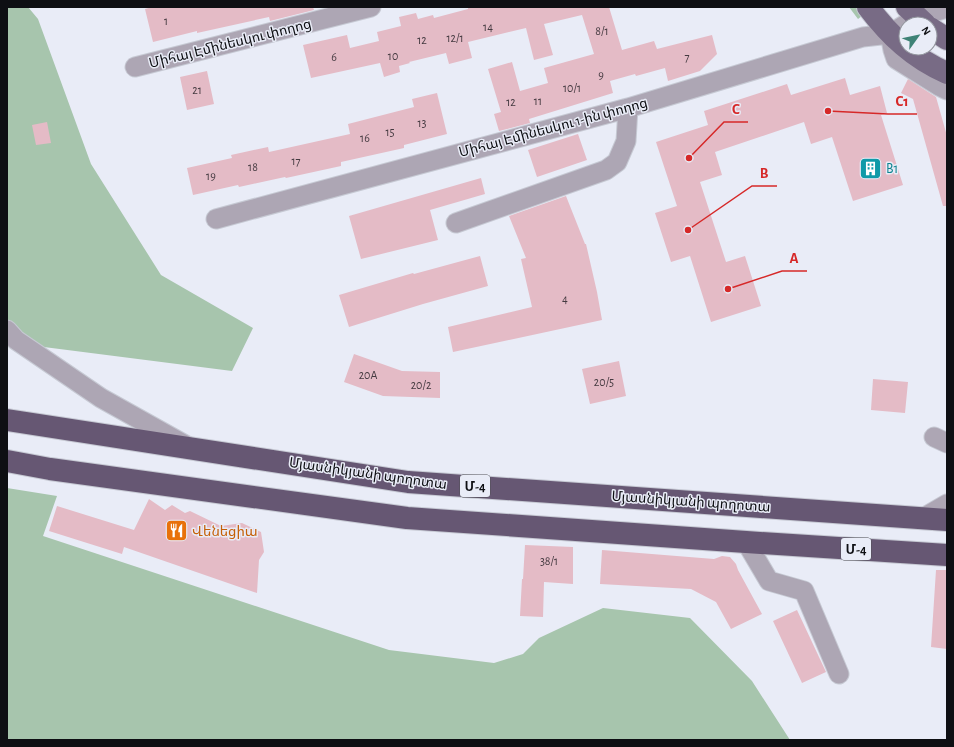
<svg xmlns="http://www.w3.org/2000/svg" width="954" height="747" viewBox="0 0 954 747" font-family="'Alegreya Sans','Noto Sans Armenian',sans-serif">
<rect width="100%" height="100%" fill="#e9ecf7"/>
<!-- green -->
<path fill="#a7c5ad" d="M7 7H28L38 19 91 164 161 275 253 328 232 371 36 346 7 331Z
M849 7H862L866 13 858 19Z
M7 488 57 496 43 536 389 650 494 663 523 654 539 638 603 608 690 618 752 681 790 740H7Z"/>
<!-- building -->
<path fill="#e4bbc6" d="M152 7H313L314 10 270 21 269 17 197 33V31L153 42 145 9Z
M468 7H609L622 50 654 41 657 49 712 35 717 54 700 71 668 81 665 68 636 76 635 74 610 81 613 93 529 119 530 123 499 131 494 114 501 112 488 69 512 62 520 91 548 83 544 68 594 54 582 15 544 24 553 55 534 60 526 28 468 42 472 58 449 64 446 53 409 62 410 63 399 66 400 72 384 77 380 63 311 78 303 45 347 35 350 48 379 41 377 32 401 26 399 17 416 13 418 19 433 15 434 18 468 9Z
M207 71 214 104 187 110 180 77Z
M845 78 850 95 880 86 887 113 881 115 903 185 853 201 832 137 811 144 804 122 715 152 722 175 700 182 726 262 745 256 761 306 711 322 690 256 671 262 655 213 677 206 656 142 708 125 704 111 787 84 791 95Z
M908 79 936 97 947 136V206H943L913 99 901 93Z
M437 93 447 134 404 145V148L341 162V166L286 178 285 177 239 187 238 185 193 195 187 168 232 158 231 155 268 147 269 152 350 134 348 124 414 107 412 99Z
M47 122 51 143 36 145 32 125Z
M578 134 587 160 537 177 528 150Z
M481 178 485 194 430 210 438 240 361 259 349 216Z
M566 196 585 244H586L597 292 602 320 453 352 448 327 532 307 521 259 526 258 509 216Z
M480 256 488 286 423 304 349 327 339 295 413 273 414 274Z
M354 354 402 371 440 372V398L383 396 344 382Z
M619 361 626 396 590 404 582 369Z
M873 379 908 382 905 413 871 410Z
M149 499 165 510 172 505 185 513 190 511 221 526 242 523 261 532 264 552 259 560 257 593 124 547 122 554 49 531 57 506 134 530Z
M525 545 573 547V584L544 582 543 617 520 616 522 579H523Z
M602 550 714 559 722 556 730 557 736 564 738 570 762 614 731 629 716 602 691 589 600 584Z
M936 570H947V649L931 647Z
M797 610 826 672 802 683 773 621Z"/>
<g fill="none" stroke-linecap="round" stroke-linejoin="round">
<defs>
<path id="minor" d="M907 23 918 17 947 8
M890 34 893 50 896 59 939 86 947 90
M135 67 371 7
M216 219 628 108 863 37 890 34 906 24
M456 223 606 170 617 162 626 141 628 108
M7 330 16 340 101 398 187 446
M934 437 947 443
M923 518 947 504
M746 542 769 581 804 591 839 674"/>
<path id="major" d="M868 7C890 36 913 58 947 73
M907 7 925 24
M930 28 947 39"/>
<path id="highway" d="M7 420 408 482 947 520
M7 461 50 469 407 518 746 542 947 555"/>
</defs>
<!-- minor casing -->
<use href="#minor" stroke="#c6c9d3" stroke-width="21"/>
<!-- major casing -->
<use href="#major" stroke="#c6c9d3" stroke-width="24"/>
<!-- highway casing -->
<use href="#highway" stroke="#c6c9d3" stroke-width="24"/>
<!-- minor -->
<use href="#minor" stroke="#ada6b4" stroke-width="19"/>
<!-- major -->
<use href="#major" stroke="#786b85" stroke-width="22"/>
<!-- highway -->
<use href="#highway" stroke="#665773" stroke-width="22"/>
</g>
<!-- icons -->
<defs>
<symbol id="building-square" viewBox="-11 -11 22 22"><rect x="-9" y="-9" width="18" height="18" rx="4" fill="#0f9aa8" stroke="#e9ecf7"/><path d="M-4-6H4V6H1V3H-1V6H-4ZM-2.5-4.3h1.7v1.8h-1.7ZM.8-4.3h1.7v1.8H.8ZM-2.5-1h1.7V.8h-1.7ZM.8-1h1.7V.8H.8Z" fill="#fff"/></symbol>
<symbol id="restaurant-square" viewBox="-11 -11 22 22"><rect x="-9" y="-9" width="18" height="18" rx="4" fill="#e8710a" stroke="#e9ecf7"/><path d="M-5-6h1v4h1v-4h1v4h1v-4h1v5L-1.5 .5V6h-2V.5L-5-1ZM5-6V6H3V1.5H1.5Q1.5-4 5-6Z" fill="#fff"/></symbol>
</defs>
<g fill-rule="evenodd">
<use href="#building-square" x="858" y="156" width="25" height="25"/>
<use href="#restaurant-square" x="164" y="518" width="25" height="25"/>
</g>
<g text-anchor="middle" stroke-width="3" stroke-linejoin="round" paint-order="stroke">
<!-- number labels -->
<g font-size="12" fill="#443a40">
<text x="166" y="25">1</text>
<text x="488" y="31">14</text>
<text x="602" y="35">8/1</text>
<text x="455" y="42">12/1</text>
<text x="422" y="44">12</text>
<text x="393" y="60">10</text>
<text x="334" y="61">6</text>
<text x="687" y="61">7</text>
<text x="601" y="79">9</text>
<text x="572" y="92">10/1</text>
<text x="197" y="94">21</text>
<text x="538" y="105">11</text>
<text x="511" y="106">12</text>
<text x="422" y="127">13</text>
<text x="390" y="136">15</text>
<text x="365" y="142">16</text>
<text x="296" y="165">17</text>
<text x="253" y="171">18</text>
<text x="211" y="180">19</text>
<text x="565" y="303">4</text>
<text x="368" y="379">20A</text>
<text x="604" y="386">20/5</text>
<text x="421" y="389">20/2</text>
<text x="549" y="565">38/1</text>
</g>
<!-- shield labels -->
<g fill="#e9ecf7" stroke="#505157" stroke-width="1">
<rect x="460" y="475" width="30" height="22" rx="3"/>
<rect x="841" y="538" width="30" height="22" rx="3"/>
</g>
<g font-size="13" font-weight="bold" fill="#0e0f13">
<text x="475" y="491">Մ-4</text>
<text x="856" y="554">Մ-4</text>
</g>
<!-- street labels -->
<g font-size="14" fill="#0e0f13" stroke="#e9ecf7">
<text transform="translate(230 43) rotate(-14)" y="5">Միհայ Էմինեսկու փողոց</text>
<text transform="translate(553 127) rotate(-15)" y="5">Միհայ Էմինեսկու 1-ին փողոց</text>
<text transform="translate(368 473) rotate(8)" y="5">Մյասնիկյանի պողոտա</text>
<text transform="translate(691 501) rotate(4)" y="5">Մյասնիկյանի պողոտա</text>
</g>
<!-- culture labels -->
<g font-size="14" fill="#0d838f" stroke="#e9ecf7" text-anchor="start">
<text x="886" y="173">B1</text>
</g>
<!-- food labels -->
<g font-size="14" fill="#c56008" stroke="#e9ecf7" text-anchor="start">
<text x="192" y="536">Վենեցիա</text>
</g>
</g>
<!-- callouts -->
<path fill="none" stroke="#d62828" stroke-width="1.5" d="M828 111L888 114H917M689 158L724 122H748M688 230L752 186H777M728 289L782 271H807"/>
<g fill="#d62828" stroke="#e9ecf7" stroke-width="1.5">
<circle cx="828" cy="111" r="4"/>
<circle cx="689" cy="158" r="4"/>
<circle cx="688" cy="230" r="4"/>
<circle cx="728" cy="289" r="4"/>
</g>
<g font-size="15" text-anchor="middle" font-weight="bold" fill="#d62828" stroke="#e9ecf7" stroke-width="3" stroke-linejoin="round" paint-order="stroke">
<text x="902" y="106">C1</text>
<text x="736" y="114">C</text>
<text x="764" y="178">B</text>
<text x="794" y="263">A</text>
</g>
<!-- border -->
<rect width="954" height="747" fill="none" stroke="#0e0f13" stroke-width="16"/>
<!-- north arrow -->
<g transform="translate(918 36) rotate(57)"><circle r="19" fill="#e9ecf7" stroke="#91949c"/>
<path d="M0-3L7 15L0 10L-7 15Z" fill="#3e8276"/>
<text y="-6" font-size="11" font-weight="bold" text-anchor="middle" fill="#0e0f13">N</text>
</g>
</svg>
